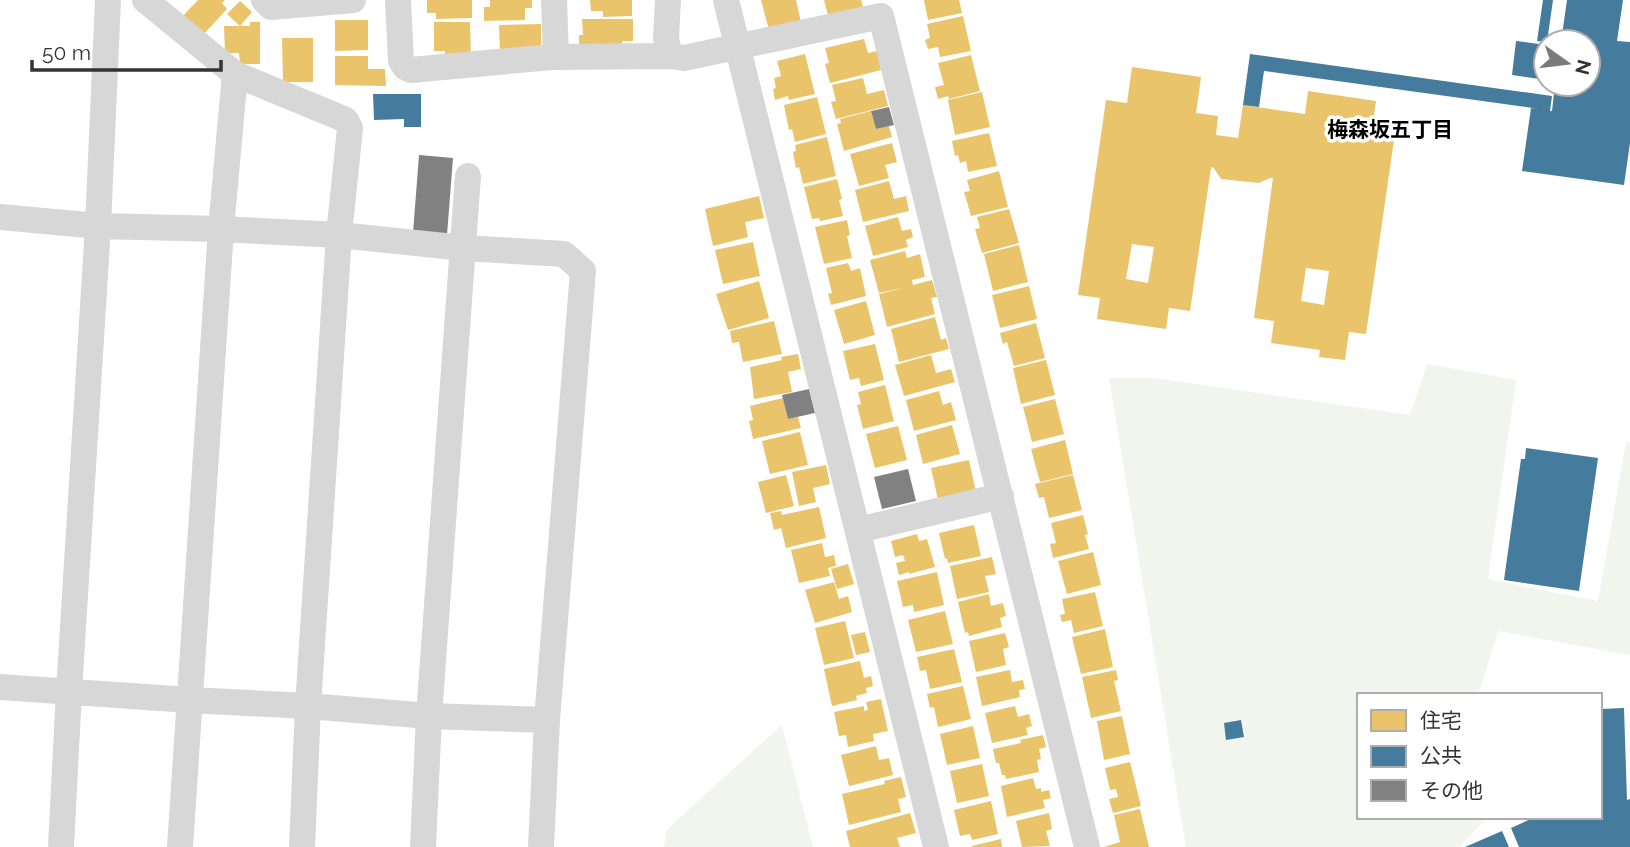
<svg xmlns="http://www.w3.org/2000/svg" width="1630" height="847" viewBox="0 0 1630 847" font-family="Raleway,'Noto Sans JP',sans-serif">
<rect width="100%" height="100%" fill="#fff"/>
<!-- green -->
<path fill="#f1f5ed" d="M1427 364 1516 380 1488 579 1598 601 1626 442H1630V655L1498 631 1478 695H1359V817H1488L1459 847H1186L1109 378H1155L1410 415Z
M782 725 813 847H664L667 829Z"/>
<!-- homes -->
<path fill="#e9c46a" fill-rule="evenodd" d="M198 0H225L222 3 227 9 202 36 182 17Z
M427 0H472V18L436 19V13H427Z
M490 0H532V8H525V20L484 21V7H490Z
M590 0H632V16L603 17V11H591Z
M761 0H796L801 22 769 30Z
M824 0H861L863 7 828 15Z
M924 0H959L962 13 928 20Z
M240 1 252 12 240 26 227 14Z
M963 16 971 51 940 57 938 47 928 49 925 40 930 38 927 24Z
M582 19H633V41H622V52H579V35H583Z
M335 20H368V50L335 51Z
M250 22H260V64H240L239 53H225L224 26H250Z
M434 22H470L471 60 445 61V51H434Z
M541 24V52L500 53 499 25Z
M282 38H313V82H283Z
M864 39 868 53 877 51 881 70 830 83 825 64 829 63 825 48Z
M805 54 815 94 789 100 788 96 775 100 773 89 776 88 774 78 781 76 777 61Z
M971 55 980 91 949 99 948 96 938 99 935 87 944 85 938 63Z
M335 56H368V69H385L386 86 335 85Z
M1132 67 1201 77 1196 113 1218 116 1216 135 1238 138 1243 105 1305 114 1308 91 1376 101 1371 137 1394 140 1366 334 1349 332 1345 360 1319 357 1320 350 1271 343 1274 321 1254 318 1273 178H1270L1259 183 1221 179 1213 167 1211 168 1190 311 1169 308 1166 329 1097 319 1100 298 1078 295 1106 100 1127 103ZM1132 244 1154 247 1148 283 1126 279ZM1306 268 1329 271 1324 305 1301 301Z
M863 78 867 94 884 90 888 106 836 119 831 102 836 101 832 85Z
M982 92 990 127 955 135 948 100Z
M817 97 826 134 795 142 792 129 789 130 784 105Z
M871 111 876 129 889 126 892 137 844 151 837 124 841 123 840 119Z
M989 133 997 166 968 172 966 161 960 163 958 155 955 156 952 141Z
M827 137 836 176 803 184 799 167 796 168 793 152 796 151 795 145Z
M892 143 897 162 885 165 889 178 859 186 850 154Z
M999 171 1008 207 971 216 964 192 970 191 967 180Z
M837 179 842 199 839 200 843 216 820 221 819 218 812 219 804 187Z
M889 181 894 199 906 196 909 211 863 222 855 190Z
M759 196 764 218 745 222 748 237 713 246 705 209Z
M1009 209 1019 243 982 253 975 229 980 228 977 217Z
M898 217 902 231 911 229 913 237 906 240 908 247 873 256 865 226Z
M847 220 850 235 847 236 852 258 824 264 815 227Z
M753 242 760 276 723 284 715 250Z
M1019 245 1028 282 993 291 984 254Z
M905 251 907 258 920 254 925 277 912 280 913 285 932 280 937 297 931 298 935 314 887 327 879 294 907 287 879 293 870 260Z
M848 263 851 271 860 268 866 296 831 305 828 294 832 293 826 268Z
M759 281 769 318 728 330 716 294Z
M1029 286 1037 319 1000 328 992 295Z
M866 301 875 335 844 344 834 310Z
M935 317 941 340 946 338 949 349 899 362 891 329Z
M774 321 782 354 743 362 739 342 732 343 730 331Z
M1036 323 1045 358 1014 366 1007 342 1003 344 1000 333Z
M875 344 884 380 861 386 859 378 850 380 843 351Z
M798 354 801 369 788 372 792 392 754 399 750 367 782 360 781 357Z
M931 355 936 373 951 369 955 382 904 396 895 365Z
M1046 360 1055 395 1021 404 1013 368Z
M885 385 894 421 863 429 857 405 861 404 858 392Z
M939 391 943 405 951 402 956 420 914 431 906 400Z
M783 398 788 419 798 417 801 428 753 439 749 421 753 420 750 406Z
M1055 399 1064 434 1032 442 1023 407Z
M952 425 960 454 923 464 916 435Z
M898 426 907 460 875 468 866 434Z
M800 432 808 465 770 474 762 441Z
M1065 440 1073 474 1040 482 1031 449Z
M969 460 976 492 938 500 931 468Z
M826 465 830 484 813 488 816 502 799 506 792 472Z
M786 475 794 506 766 513 758 482Z
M1073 475 1082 510 1049 518 1044 497 1039 498 1035 484Z
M819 507 826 538 786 548 781 528 774 530 770 513 781 511 782 515Z
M1083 515 1088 534 1085 535 1089 549 1053 558 1050 544 1056 543 1051 523Z
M974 525 981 556 948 563 947 558 945 559 939 533Z
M917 534 919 541 927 539 935 567 909 574V572L899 575 896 563 905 561 903 555 895 557 891 541Z
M822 543 825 557 834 555 836 566 828 568 830 576 799 583 791 550Z
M1093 552 1101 585 1067 594 1058 561Z
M992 557 996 574 985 576 989 592 957 599 950 566Z
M848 564 854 584 837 589 831 569Z
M937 572 944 605 914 612 913 605 903 607 897 581Z
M834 582 839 599 848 596 852 612 815 623 805 590Z
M1095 592 1103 626 1074 633 1071 620 1062 622 1060 615 1065 614 1062 599Z
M989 594 991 606 1003 603 1006 616 1000 618 1002 627 969 636 968 632 965 633 958 602Z
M945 611 953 644 916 652 908 620Z
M845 621 854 658 824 665 815 628Z
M1105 629 1113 667 1081 674 1072 637Z
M865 632 870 652 856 655 851 635Z
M1005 633 1009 647 1003 649 1006 665 976 672 969 641Z
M954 649 962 682 930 689 926 670 920 671 917 657Z
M860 661 864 678 871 676 873 686 866 688 867 693 856 696 857 700 832 706 824 669Z
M1010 670 1012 682 1023 680 1025 689 1019 690 1020 697 982 706 976 677Z
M1116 670 1118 680 1114 681 1121 711 1091 718 1082 677Z
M963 686 971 719 938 727 934 707 930 708 927 694Z
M881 699 888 731 873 734 874 741 848 747 846 735 839 736 834 712 864 706V711L868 710 866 702Z
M1015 706 1018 717 1029 714 1032 726 1026 728 1028 735 992 743 985 713Z
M1122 716 1130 754 1104 760 1097 721Z
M973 726 980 758 947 765 940 734Z
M1043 735 1046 747 1039 749 1041 759 1037 760 1039 772 1006 779 1005 775H1002L999 763H996L993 749 1021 743 1020 740Z
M876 746 879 760 889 758 893 775 849 786 841 755Z
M1130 762 1141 806 1113 813 1109 799 1118 797 1116 789 1110 790 1105 768Z
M982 764 989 796 957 803 950 771Z
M901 777 906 797 898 799 901 812 849 825 842 794 885 784 884 781Z
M1033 778 1036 789 1041 788V792L1049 790 1051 798 1043 800 1045 808 1007 817 1001 786Z
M991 801 998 834 972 840 970 834 960 836 954 810Z
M1140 809 1149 847H1104L1120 842 1114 815Z
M910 813 916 833 897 838 900 847H850L846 831Z
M1049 813 1052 829 1046 831 1050 846 1022 847 1016 821Z
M1001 839 1002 847H972V846Z"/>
<!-- public -->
<path fill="#457b9d" d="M1543 0H1553L1547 42 1537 41Z
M1567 0H1623L1617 41 1630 42V143L1624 185 1522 171 1531 108 1540 109 1264 71 1259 107 1243 105 1250 54 1552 96 1550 111H1552L1555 84H1588V42H1561Z
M1516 41 1546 45V80L1512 75Z
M373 94H421V127H404V119L374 120Z
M1526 448 1598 458 1579 591 1504 580 1521 459H1525Z
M1624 708 1627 800 1630 799V847H1519L1511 828 1535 817H1600V709Z
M1241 720 1244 737 1226 740 1224 723Z
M1502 831 1509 847H1465Z"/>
<!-- building -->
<path fill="#818181" d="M889 107 894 125 876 129 871 111Z
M419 155 453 158 447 235 413 233Z
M809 389 815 413 788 419 782 395Z
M908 469 916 501 882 509 874 477Z"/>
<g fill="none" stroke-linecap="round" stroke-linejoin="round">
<!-- minor -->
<path stroke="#d7d7d7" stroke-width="26" d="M145 0 235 74 346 120 350 128 339 235 308 706 302 847
M264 0 271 7 353 0
M398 0 401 61 405 67 411 70 552 57 670 56 684 58 881 16 1087 847
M554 0 556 57
M668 0 666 38 670 56
M726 0 936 847
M0 217 98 226 221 229 339 235 464 248 564 254 583 271 547 720 541 847
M858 530 1001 496
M0 687 189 700 308 706 429 716 547 720
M61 847 69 691 98 226 108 0
M180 847 221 229 235 74
M423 847 429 716 468 176"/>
</g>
<g text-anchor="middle" stroke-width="7" stroke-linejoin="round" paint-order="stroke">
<!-- neighbourhood labels -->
<g font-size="21" font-weight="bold" fill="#000" stroke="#fff">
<text x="1390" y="137">梅森坂五丁目</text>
</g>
</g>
<!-- legend -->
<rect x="1357" y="693" width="245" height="126" fill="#ffffff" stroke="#adadad" stroke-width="2"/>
<rect x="1371" y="710" width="35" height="21" fill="#e9c46a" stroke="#adadad" stroke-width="2"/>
<text x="1420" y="728" font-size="21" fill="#333333">住宅</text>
<rect x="1371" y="746" width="35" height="21" fill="#457b9d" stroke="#adadad" stroke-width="2"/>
<text x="1420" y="763" font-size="21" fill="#333333">公共</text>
<rect x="1371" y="780" width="35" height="21" fill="#818181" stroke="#adadad" stroke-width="2"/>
<text x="1420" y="798" font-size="21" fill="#333333">その他</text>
<!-- north arrow -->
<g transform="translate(1567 63) rotate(104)"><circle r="33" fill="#ffffff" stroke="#adadad" stroke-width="2"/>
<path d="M0-5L12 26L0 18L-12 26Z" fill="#7a7a7a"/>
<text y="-10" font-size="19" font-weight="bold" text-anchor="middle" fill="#333333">N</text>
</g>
<!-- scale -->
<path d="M32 60v10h189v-10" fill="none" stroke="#333333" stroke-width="3.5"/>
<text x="42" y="60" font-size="21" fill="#333333" stroke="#ffffff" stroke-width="5" paint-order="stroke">50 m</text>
</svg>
